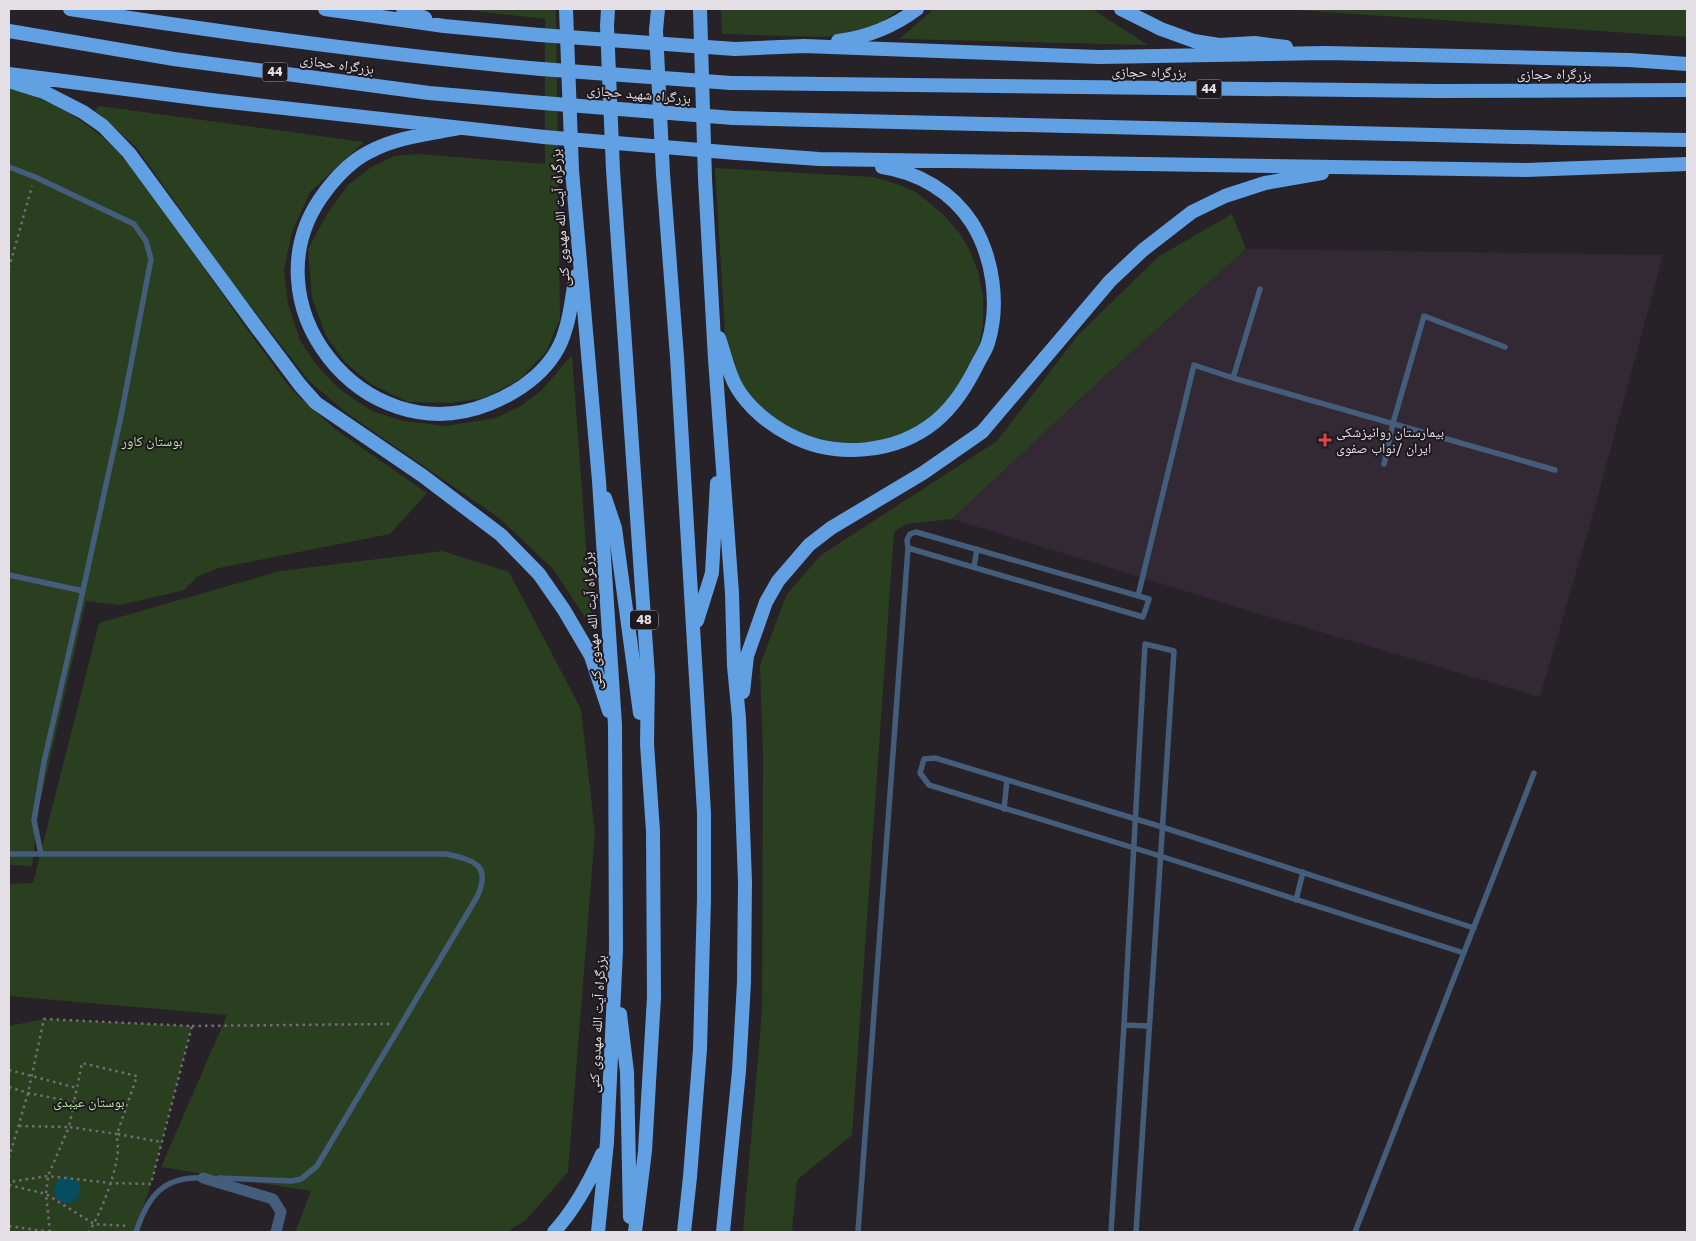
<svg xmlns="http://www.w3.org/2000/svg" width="1696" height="1241" viewBox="0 0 1696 1241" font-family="'Golos Text','Noto Naskh Arabic',sans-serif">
<rect width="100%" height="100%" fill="#272128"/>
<!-- built -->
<path fill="#332935" d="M1246 249 1663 255 1595 507 1540 697 1253 612 952 519 1107 374Z"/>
<!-- green -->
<path fill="#2a3f1f" d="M457 9H556L560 319 546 352 520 379 485 398 451 403 408 402 371 384 345 362 326 336 312 298 308 249 327 214 348 185 370 168 394 156 417 154 545 164V19Z
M721 9H900L874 28 827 37 722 34Z
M934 9H1092L1148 45 899 39Z
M1282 9H1687V37Z
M9 87C63 105 93 124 132 166L252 336 287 384 298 396 335 429 427 493 390 534 219 568 198 576 184 590 164 595 120 605 86 601 39 807 32 866 9 865Z
M99 106 364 142 310 192 292 232 284 270 288 304 300 340 315 363 338 388 372 411 404 421 446 426 495 418 519 407 541 391 572 355 592 628 553 569 499 518 348 414 309 381 234 285 136 147 95 111Z
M715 168 873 177 900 185 916 192 943 214 960 234 969 249 978 271 983 297V324L979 347 948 403 910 432 879 443 828 444 791 431 748 397 733 367 725 334Z
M1232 214 1246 249 1107 374 952 519 906 524 894 532 852 1135 797 1180 792 1232H743L762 1011 763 755 760 665 787 594 821 555 997 441 1078 335 1158 257Z
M442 551 509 572 581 709 595 833 568 1172 526 1220 507 1232H295L311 1191 161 1167 227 1015 9 996V884L33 883 99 623 280 571Z
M44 1019 192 1026 151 1184 135 1232H9V1026Z"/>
<!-- water -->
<path fill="#064d60" d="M54 1190a13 13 0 1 1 26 0a13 13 0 1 1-26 0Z"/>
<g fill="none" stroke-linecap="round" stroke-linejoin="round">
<!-- path -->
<path stroke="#736e74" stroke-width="2.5" stroke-dasharray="2.5 4" stroke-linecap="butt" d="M9 268 32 186
M192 1026 390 1024
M9 1070 77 1088
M9 1087 28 1093 74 1102
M19 1126 69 1127 82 1063 137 1076 117 1134 161 1142
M9 1158 28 1093 44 1019 192 1026 151 1184 110 1183 48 1176 9 1182
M9 1185 46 1194 94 1224 129 1226
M9 1226 50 1232
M50 1232 46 1194 48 1176 69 1127 117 1134C117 1142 119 1151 117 1158 113 1181 101 1212 89 1232"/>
<!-- service -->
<path stroke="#435d7b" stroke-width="5.5" d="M9 167 35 177 134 224 146 241 151 259 121 416 80 604 44 762 34 820 41 854
M1233 378 1260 289
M1384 464 1393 423 1424 316 1505 347
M974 567 977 549
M9 575 83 591
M1138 596 1194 365 1233 378 1555 470
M1004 809 1007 780
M9 854H446C474 860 492 865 477 897L317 1166 301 1179 292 1181 219 1178
M1296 900 1303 872
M1464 953 1160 856 929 785 920 773 924 759 935 758 1162 827 1474 928
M1124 1025 1149 1026
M136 1232C148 1196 163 1176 204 1178
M858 1232 908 548 907 540 910 534 916 532 1149 599 1143 617 908 548
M1111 1232 1124 1025 1145 644 1174 651 1136 1232
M1355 1232 1534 773"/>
<!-- minor -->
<path stroke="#435d7b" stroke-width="11" d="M203 1178 273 1199 281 1212 276 1232"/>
<!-- trunk -->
<path stroke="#62a0e4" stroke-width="14" d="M70 9C226 33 383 55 541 69
M325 9 444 26 540 35
M403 9 425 18
M566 9 572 170 599 481 615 725 616 950 607 1142 598 1232
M608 9 607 26 613 170 648 676 647 744 653 831 654 997 645 1151 635 1232
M658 9 656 30 663 174 677 357 704 813V899L700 1049 690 1177 684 1232
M700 9 705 179 715 359 732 593 734 666 739 718 745 882 744 982 739 1071 723 1232
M1121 9 1161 29 1194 41 1219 45 1255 43 1286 47
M9 31 174 59 429 93 543 103
M838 41C868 37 893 27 917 9
M735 49 804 46 1099 57 1326 53 1629 60 1687 64
M9 74 211 100 544 137
M9 81 44 92 83 112 103 126 129 153 258 329 300 385 316 403 423 476 501 535 539 574 564 610 591 656 609 711
M731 83 1436 91 1687 90
M733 118 1562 138 1687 140
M460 128C429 134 397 137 369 152 351 161 337 176 325 192 242 301 363 454 489 404 522 391 555 367 565 331 571 314 572 294 576 276
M736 153 819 159 1526 170 1687 164
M719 338C725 355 728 373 737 388 749 408 770 425 790 435 835 459 896 454 936 421 955 405 967 385 978 363 981 357 986 350 988 343 1000 304 993 257 972 223 952 192 918 172 882 167
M605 498 615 528 640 713
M697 621 712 573 717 483
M743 692 747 656 766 602 778 581 809 545 831 528 923 473 982 432 1110 281 1143 250 1192 212 1225 196 1265 183 1322 173
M620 1014 627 1072 630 1217
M554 1232C575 1209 589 1183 602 1154"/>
<!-- trunk-bridge -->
<path stroke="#62a0e4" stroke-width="14" d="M540 35 735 49
M541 69 731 83
M543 103 733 118
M544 137 736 153"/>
</g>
<!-- markers -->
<path fill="#e0444e" stroke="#1e181f" stroke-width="2" d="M1322.5 432.5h5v5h5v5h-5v5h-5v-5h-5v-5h5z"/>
<g text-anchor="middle" stroke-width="4" stroke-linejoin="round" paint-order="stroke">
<!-- shield labels -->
<g fill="#1e181f" stroke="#a8a3a9" stroke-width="1">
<rect x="262.5" y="62.5" width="25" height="19" rx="4"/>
<rect x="1196.5" y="79.5" width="25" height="19" rx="4"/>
<rect x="630" y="610.5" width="28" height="19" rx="4"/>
</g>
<g font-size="12" font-weight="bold" fill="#e3dfe4">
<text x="275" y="76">44</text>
<text x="1209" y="93">44</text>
<text x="644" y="624">48</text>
</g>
<!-- street labels -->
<g font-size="14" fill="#e3dfe4" stroke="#1e181f">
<text transform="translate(337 64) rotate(8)" y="5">بزرگراه حجازی</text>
<text transform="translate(1149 72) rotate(1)" y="5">بزرگراه حجازی</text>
<text x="1554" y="79">بزرگراه حجازی</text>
<text transform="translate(639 94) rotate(5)" y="5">بزرگراه شهید حجازی</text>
<text transform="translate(560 218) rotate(-94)" y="5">بزرگراه آیت الله مهدوی کنی</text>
<text transform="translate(592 621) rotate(-94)" y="5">بزرگراه آیت الله مهدوی کنی</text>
<text transform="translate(597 1024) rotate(-87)" y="5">بزرگراه آیت الله مهدوی کنی</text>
</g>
<!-- poi labels -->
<g font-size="14" fill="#e3dfe4" stroke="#1e181f" text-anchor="start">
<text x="1336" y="437">بیمارستان روانپزشکی<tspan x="1336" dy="16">ایران /نواب صفوی</tspan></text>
</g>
<!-- park labels -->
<g font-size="14" fill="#b9e5a3" stroke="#1e181f">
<text x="152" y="446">بوستان کاور</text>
<text x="89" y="1107">بوستان عیبدی</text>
</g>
</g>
<!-- border -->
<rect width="1696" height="1241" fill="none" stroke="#e3dfe4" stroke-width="20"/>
</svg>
